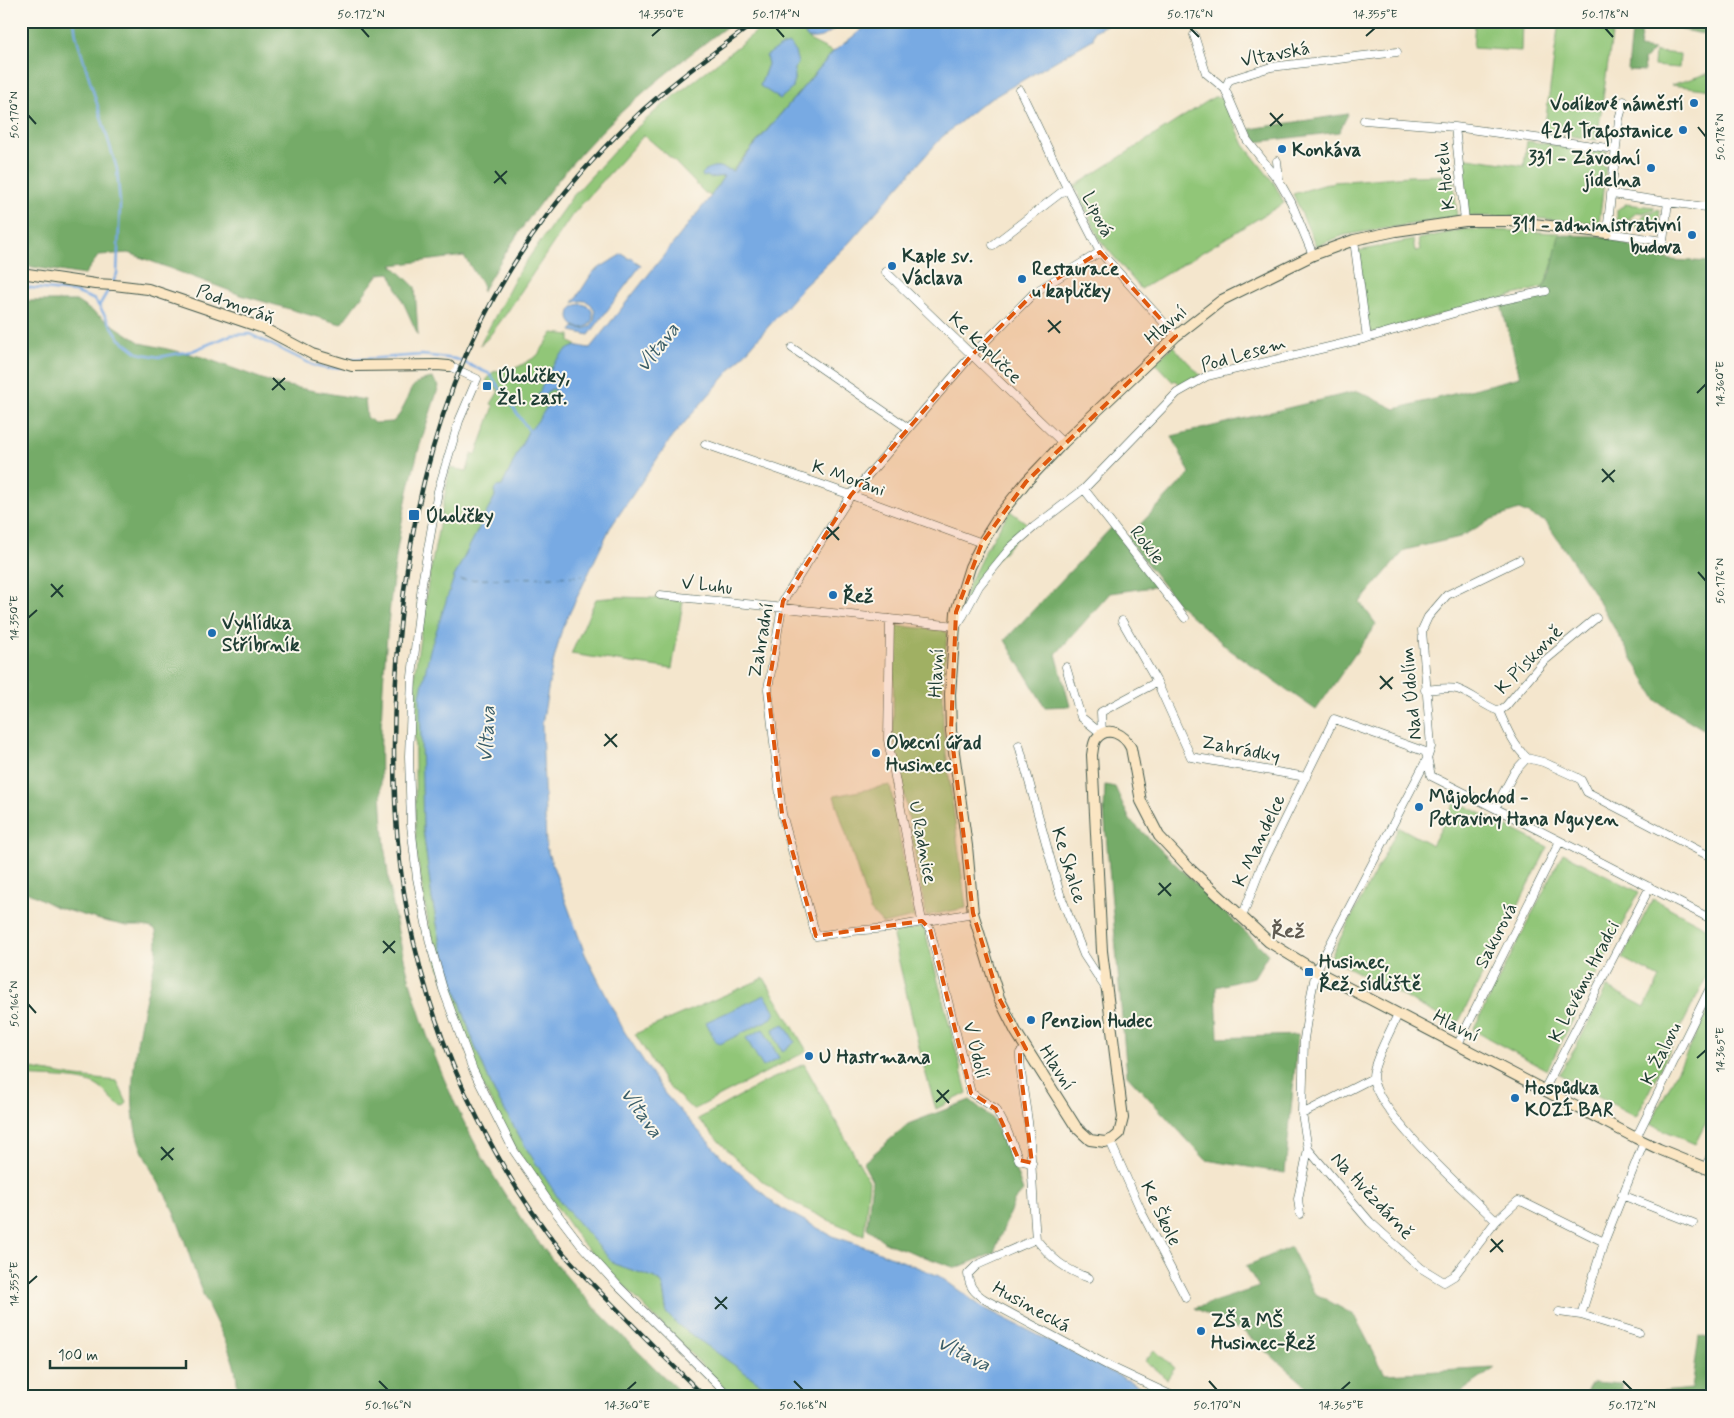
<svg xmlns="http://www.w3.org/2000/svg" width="1734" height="1418" viewBox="0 0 1734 1418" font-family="Mynerve,sans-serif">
<rect width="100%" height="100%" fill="#fbf7ec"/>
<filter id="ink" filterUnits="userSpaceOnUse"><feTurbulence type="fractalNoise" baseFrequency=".02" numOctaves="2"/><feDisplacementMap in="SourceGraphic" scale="10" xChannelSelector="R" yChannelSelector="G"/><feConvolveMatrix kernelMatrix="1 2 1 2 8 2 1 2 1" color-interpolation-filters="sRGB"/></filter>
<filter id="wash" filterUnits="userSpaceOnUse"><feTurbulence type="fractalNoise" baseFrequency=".0096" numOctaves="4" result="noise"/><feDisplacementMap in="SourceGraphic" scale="20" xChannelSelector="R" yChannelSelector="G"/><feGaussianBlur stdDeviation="1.12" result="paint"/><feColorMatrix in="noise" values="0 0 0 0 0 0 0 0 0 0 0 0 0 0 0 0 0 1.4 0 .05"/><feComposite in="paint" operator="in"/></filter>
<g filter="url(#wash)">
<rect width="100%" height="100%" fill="#f4e6cd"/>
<!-- green -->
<path fill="#91c678" stroke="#588256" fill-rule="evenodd" d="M770 21H815L806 27 803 33 811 41 833 52 732 171C719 166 713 164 702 174L707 176H724L711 196 705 193 672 159 644 135 572 215 506 314 487 339 480 345 518 273 572 197 632 132 658 109ZM768 64 795 68 793 87 760 86Z
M1475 21H1522L1521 51 1473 48Z
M1559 21H1614L1597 140 1544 132Z
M1655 52 1680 54 1679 68 1654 66Z
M1713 72V90L1671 85Z
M1214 97H1223L1244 145 1274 183 1284 203 1141 289 1100 240 1075 186Z
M1527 141 1607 152V158H1602L1601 165 1606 166 1599 223 1519 217 1468 216 1461 157 1524 166Z
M1453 175 1457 217 1345 235 1316 246 1293 194 1334 182 1409 176Z
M1625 204 1654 207V209L1643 213 1637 212 1630 218 1617 223V210L1621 207 1625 206Z
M1659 209 1660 210 1658 226 1656 229 1623 225V223L1632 220H1641L1644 215Z
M1465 229 1560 233 1555 257 1544 287 1372 333 1368 330 1358 251 1413 240 1415 251 1420 250 1418 239Z
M553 333 570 335V342L578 346C551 356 548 376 537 399L552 389 556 390 554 394C547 406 539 424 528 432L502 486 496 487 494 491 496 496 454 577 423 793V829L432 899 441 944 474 1044 494 1092 528 1151 614 1264 653 1277 662 1284 667 1314 758 1382 782 1397H733L582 1243 516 1149 474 1069 432 945 416 851 414 678 428 584 450 468 467 471 472 453 476 455 494 406 491 404 499 391 486 381 493 372 518 367 537 356Z
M1173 346 1200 375 1181 386 1175 380 1173 382 1155 363Z
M1010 511 1029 525 980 577 966 607 961 611 969 584 986 549Z
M619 597 652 598 683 601 672 669 571 654 596 599Z
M898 626 944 630 947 634 943 682V728L966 908 926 916 893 732 894 629Z
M890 785 914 917 883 924 870 910 834 796Z
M1456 801 1548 847 1457 1025 1330 958 1399 827 1432 845Z
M1563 853 1639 892 1547 1070 1473 1030Z
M1653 899 1713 931V964L1636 1117 1559 1074 1576 1047 1607 987 1645 1007 1660 978 1622 958Z
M924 927 967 1093 936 1109 923 1064 893 936 896 932Z
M764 978 807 1051 693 1110 666 1084 635 1034Z
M1711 1006 1713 1007V1109L1695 1144 1650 1124Z
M804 1064 869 1181 864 1235C834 1223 804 1210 777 1192 747 1171 722 1145 698 1119L763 1083Z
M21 1067 76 1077 117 1081 127 1103 123 1107C112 1103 108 1093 99 1087 84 1076 41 1078 21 1076Z
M1154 1350 1175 1368 1167 1379 1145 1361Z"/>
<!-- forest -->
<path fill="#74ab68" stroke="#4a744e" d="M21 21H734C694 51 655 81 618 115 564 166 519 227 482 292L483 286 464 256 392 265 415 287 418 335 390 273 379 274 341 324 241 295 129 253 99 255 84 275 21 265Z
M1633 21H1713V36L1643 22 1639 48 1654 50 1644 60 1645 71 1628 70Z
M1348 114 1339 132 1256 142 1250 129Z
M1559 235 1602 236 1670 260 1713 262V735L1657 701 1592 590 1546 522 1519 510 1492 519 1460 537 1405 550 1360 602 1376 624 1316 710 1230 650 1178 604 1127 538 1190 473 1172 436 1358 391 1395 409 1520 377 1501 304 1540 294 1551 272Z
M21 301H76L141 343 202 357 276 384 365 400 367 417 374 423 393 422C395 419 399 416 401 412 411 394 407 382 432 378L439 386C430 414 420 442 413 471 398 529 391 588 386 647 380 714 378 781 385 848 399 988 451 1126 536 1239 579 1296 633 1347 685 1397H237C241 1360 216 1327 203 1294 192 1267 185 1238 174 1212 161 1183 140 1157 135 1126 128 1086 137 1037 146 998 151 976 160 954 156 931L152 928 143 926H127L100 920 56 907 21 889Z
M1112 527 1160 586 1110 593 1056 654 1070 706 1045 707 1005 640Z
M1105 785 1115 787 1130 820 1268 954 1254 977 1216 987 1218 1038 1298 1035 1285 1173 1206 1160 1127 1075 1104 811Z
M970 1100 991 1117 1008 1149 1023 1191 1014 1201 994 1253 956 1268 886 1243 867 1228 872 1180 863 1163 908 1124Z
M1291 1247 1314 1293 1354 1315 1385 1374 1495 1368 1454 1397H1319L1244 1332 1195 1308 1259 1287 1246 1266Z
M1699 1336 1713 1339V1397H1642L1641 1394 1692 1389Z
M1592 1382 1622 1384V1397H1583Z"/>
<!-- water -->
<path fill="#78aae3" stroke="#4c748c" d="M815 21H846C830 29 828 40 808 38L803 32 808 25Z
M873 21H1113L1095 31 1093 39 982 104 942 137 848 244 802 288 672 437 610 528 562 629 552 667 542 724 546 847 585 954 624 1031 665 1094 723 1158 776 1205 832 1236 872 1249 939 1276 982 1307 1161 1397H782L758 1382 678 1325 667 1314 662 1283 653 1277 614 1264 562 1204 528 1151 494 1092 474 1044 441 944 432 899 423 829 420 696 430 650 454 577 495 496 494 491 496 487 502 486 528 431C537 425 548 405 554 394L555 390 552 389 548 391 538 403H536C541 386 557 347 578 346 581 346 586 348 590 348L711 196 724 176 710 178 707 176 703 177 702 174C713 163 719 167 733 171L833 52Z
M789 44 794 49 798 63 795 68 793 88 780 99 760 86 768 64 766 56 779 47Z
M622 254 630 259 631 258 641 265 589 335 571 331 574 327C603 338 601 290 573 303L593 272Z
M569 316a12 12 0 1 1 24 0a12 12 0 1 1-24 0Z
M765 995 775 1012 772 1018 720 1044 716 1042 706 1022Z
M784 1024 795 1042 783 1052 776 1040 773 1029Z
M763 1029 779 1058 763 1067 746 1038Z"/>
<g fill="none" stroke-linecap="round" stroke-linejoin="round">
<!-- stream -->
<path stroke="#78aae3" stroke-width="2.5" d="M74 21 76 35 117 169 120 204 117 274 113 282
M21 287 75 292 95 300 120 339 138 353 159 357 192 351 231 335 250 334 315 366 328 369 342 367
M99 306 110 287
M348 362 351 360 422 355 456 359 490 374 530 432"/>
<!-- ferry -->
<path stroke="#3a5e69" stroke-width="1" stroke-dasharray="6 5" stroke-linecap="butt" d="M460 580 582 576"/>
</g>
</g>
<g filter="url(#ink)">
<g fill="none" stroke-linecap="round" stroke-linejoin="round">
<defs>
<path id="street" d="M1194 35 1206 73 1225 89 1247 140 1279 181 1291 202 1313 255
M1225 89 1229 80 1271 67 1397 52
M1020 90 1067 188 1100 252 1176 336
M1364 120 1455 127 1615 149
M1455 127 1465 221
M1277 161 1279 179
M1612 194 1668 202 1663 241 1607 233 1619 119 1624 101
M1668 202 1713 208
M1354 240 1367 338
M993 245 1067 188
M886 272 1063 443
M792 348 908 428
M449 366 477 379 459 421 438 491 422 584 412 677 409 756 411 825 417 878 430 943 443 989 473 1070 514 1151 555 1211 581 1245 618 1286 730 1397
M705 444 851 495 982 543
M1084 489 1185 618
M1519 560 1447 595 1428 617 1422 630 1431 747 1427 759 1316 971 1310 1000 1304 1039 1302 1114 1308 1149 1370 1222 1421 1268 1444 1282 1454 1276 1496 1221 1518 1201 1523 1202 1604 1242
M660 595 956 626 963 616 979 586 1010 548 1034 527 1084 489 1177 393 1207 376 1367 338 1489 303 1546 291
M890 619 888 740 922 921 930 929 971 1093 996 1109 1006 1128 1019 1160 1032 1163
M1122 621 1157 682 1191 757 1306 777
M1066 667 1081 717 1102 734
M1425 690C1435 689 1447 687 1457 689 1472 694 1484 706 1499 711L1506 706 1543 662 1596 618
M1499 711C1507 729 1513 745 1527 758
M1102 734 1101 712 1157 682
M1019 745 1060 894 1084 955 1105 987
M1495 808 1515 771 1527 758 1543 762 1576 777 1581 780 1587 792 1713 858
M973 913 888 928 852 931 816 936 782 814 768 689 783 601 851 495 971 356 1035 292 1100 252
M1242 917 1262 865 1334 719 1426 752 1431 776 1560 841 1713 920
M1398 1014C1392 1028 1372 1064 1373 1078 1377 1113 1468 1194 1496 1221
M1458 1044 1560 841
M1026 1049 1020 1053C1020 1078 1026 1104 1029 1129 1032 1166 1033 1203 1036 1239L977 1265 968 1274C969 1287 974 1292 984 1299L1109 1366 1175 1397
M1544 1090 1650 887
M1302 1114 1373 1078
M1636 1138 1713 982
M1110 1141 1143 1215 1186 1298
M1705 1169 1713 1150
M1622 1195 1693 1223
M1300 1214 1298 1199 1308 1149
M1036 1239C1052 1259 1065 1270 1089 1278
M1559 1312 1581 1315 1639 1333
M1581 1315 1604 1242 1644 1142"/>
<path id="secondary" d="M1607 233 1510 221H1465L1396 231 1354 240 1313 255 1222 300 1176 336 1063 443 1026 482 1001 513 982 543 970 567 956 612 950 694 951 731 967 846 973 913 999 998 1016 1032 1076 1127 1090 1140 1105 1142 1113 1139 1119 1134 1123 1118 1102 951 1092 755C1093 750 1093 743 1096 739 1108 724 1125 735 1131 748L1141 801 1159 836 1190 869 1269 942 1316 971 1636 1138 1659 1149 1713 1171
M21 273 95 284 114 285 148 289 263 328 312 354 352 366 437 365 449 366"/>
</defs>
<!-- street casing -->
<use href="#street" stroke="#3f564b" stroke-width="9"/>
<!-- secondary casing -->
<use href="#secondary" stroke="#3f564b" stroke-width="12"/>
<!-- street -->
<use href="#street" stroke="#fff" stroke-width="8"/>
<!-- secondary -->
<use href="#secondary" stroke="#fbe6c3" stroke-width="10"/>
<defs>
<path id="rail" d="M705 1397C674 1367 644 1337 614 1306 597 1289 580 1272 564 1254 531 1214 501 1165 478 1119 445 1055 422 986 408 915 397 860 394 803 394 747 395 583 423 411 510 270 552 202 606 140 667 89 696 65 727 43 757 21"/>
</defs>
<!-- rail casing -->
<use href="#rail" stroke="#1f3d34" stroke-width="4.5"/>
<!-- rail -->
<use href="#rail" stroke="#fbf7ec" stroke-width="2.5" stroke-dasharray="8" stroke-linecap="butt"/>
</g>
</g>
<!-- marked area -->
<path fill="#de580e" fill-opacity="0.2" stroke="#de580e" stroke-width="4" stroke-dasharray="10 6" stroke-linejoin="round" d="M1100 252 1176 336 1026 482 982 543 956 612 951 731 973 913 999 998 1026 1049 1020 1053V1067L1032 1163 1019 1160 996 1109 971 1093 930 929 922 921 816 936 782 814 768 689 783 601 851 495 971 356 1035 292Z"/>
<!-- ticks -->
<path fill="none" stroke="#1f3d34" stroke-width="2" d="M361 28 369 37M776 28 784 37M1190 28 1199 37M1605 28 1613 37M652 36 661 28M1366 36 1375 28M1270 113 1282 126M28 115 36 124M1270 126 1283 114M1698 127 1706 137M495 171 506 184M494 183 507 171M1048 320 1060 333M1048 332 1061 321M273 378 285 390M272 390 285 378M1697 393 1706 384M1602 469 1614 482M1602 482 1615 470M827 527 839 540M826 539 839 527M1698 572 1706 581M51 584 63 597M51 597 63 585M28 618 37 610M1380 676 1392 689M1380 689 1393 677M605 734 617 747M604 746 617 734M1159 883 1171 896M1158 895 1171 883M383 941 395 953M383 953 395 941M28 1004 36 1013M1697 1058 1706 1050M937 1090 949 1103M936 1102 949 1090M161 1147 173 1160M161 1160 174 1148M1491 1239 1503 1252M1490 1252 1503 1240M28 1284 37 1276M715 1297 727 1309M715 1309 727 1297M379 1381 388 1390M794 1381 803 1390M1209 1381 1217 1390M1623 1381 1632 1390M627 1390 636 1382M1341 1390 1350 1382"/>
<!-- markers -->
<g fill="#1f6fb2" stroke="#fbf7ec" stroke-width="2">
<circle cx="1694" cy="103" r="5"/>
<circle cx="1683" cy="130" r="5"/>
<circle cx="1282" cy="149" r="5"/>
<circle cx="1651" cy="168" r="5"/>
<circle cx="1692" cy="235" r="5"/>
<circle cx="892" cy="266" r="5"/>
<circle cx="1022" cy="279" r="5"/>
<rect x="482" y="381" width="10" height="10" rx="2.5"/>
<rect x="408" y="509" width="12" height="12" rx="2.5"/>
<circle cx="833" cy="595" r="5"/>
<circle cx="212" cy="633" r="5"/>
<circle cx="876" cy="753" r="5"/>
<circle cx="1419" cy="807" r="5"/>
<rect x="1304" y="967" width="10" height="10" rx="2.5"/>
<circle cx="1031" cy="1020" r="5"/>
<circle cx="809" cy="1056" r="5"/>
<circle cx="1515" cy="1098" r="5"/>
<circle cx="1201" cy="1331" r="5"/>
</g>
<g text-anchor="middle" stroke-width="4" stroke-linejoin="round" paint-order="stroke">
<!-- street labels -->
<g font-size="19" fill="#1f3d34" stroke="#fbf7ec">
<text transform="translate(1275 53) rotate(-11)" y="7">Vltavská</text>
<text transform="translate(1444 176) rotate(-96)" y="7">K Hotelu</text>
<text transform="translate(1099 214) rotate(63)" y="7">Lipová</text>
<text transform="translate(236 303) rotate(20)" y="7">Podmoráň</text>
<text transform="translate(1165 324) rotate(-41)" y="7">Hlavní</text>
<text transform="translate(986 347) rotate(44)" y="7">Ke Kapličce</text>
<text transform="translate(1243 353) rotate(-16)" y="7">Pod Lesem</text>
<text transform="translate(849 477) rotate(19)" y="7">K Moráni</text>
<text transform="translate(1148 544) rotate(52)" y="7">Rokle</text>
<text transform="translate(707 584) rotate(6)" y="7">V Luhu</text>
<text transform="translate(760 640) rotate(-80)" y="7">Zahradní</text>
<text transform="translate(1528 659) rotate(-46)" y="7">K Pískovně</text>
<text transform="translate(935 673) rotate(-87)" y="7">Hlavní</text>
<text transform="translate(1410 694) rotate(-95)" y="7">Nad Údolím</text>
<text transform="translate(1241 748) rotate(11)" y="7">Zahrádky</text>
<text transform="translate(1258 840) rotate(-65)" y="7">K Mandelce</text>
<text transform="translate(924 842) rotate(79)" y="7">U Radnice</text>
<text transform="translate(1070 865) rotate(73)" y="7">Ke Skalce</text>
<text transform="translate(1495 935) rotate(-63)" y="7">Sakurová</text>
<text transform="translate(1583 981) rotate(-63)" y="7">K Levému Hradci</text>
<text transform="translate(1457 1025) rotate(27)" y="7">Hlavní</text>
<text transform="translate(977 1050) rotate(76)" y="7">V Údolí</text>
<text transform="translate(1660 1053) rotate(-63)" y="7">K Žalovu</text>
<text transform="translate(1058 1067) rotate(57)" y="7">Hlavní</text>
<text transform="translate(1373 1195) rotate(47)" y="7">Na Hvězdárně</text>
<text transform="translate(1162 1213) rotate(64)" y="7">Ke Škole</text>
<text transform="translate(1032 1306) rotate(29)" y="7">Husinecká</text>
</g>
<!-- poi labels -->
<g font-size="19" font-weight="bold" fill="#1f3d34" stroke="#fbf7ec" text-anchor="start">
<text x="1684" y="110" text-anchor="end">Vodíkové náměstí</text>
<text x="1673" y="137" text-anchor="end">424 Trafostanice</text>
<text x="1292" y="156">Konkáva</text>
<text x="1641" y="164" text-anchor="end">331 - Závodní<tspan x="1641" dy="22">jídelna</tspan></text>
<text x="1682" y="231" text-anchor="end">311 - administrativní<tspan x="1682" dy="22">budova</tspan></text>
<text x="902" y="262">Kaple sv.<tspan x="902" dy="22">Václava</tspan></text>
<text x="1032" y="275">Restaurace<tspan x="1032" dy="22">u kapličky</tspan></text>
<text x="497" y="382">Úholičky,<tspan x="497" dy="22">Žel. zast.</tspan></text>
<text x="425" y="522">Úholičky</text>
<text x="843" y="602">Řež</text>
<text x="222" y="629">Vyhlídka<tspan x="222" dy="22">Stříbrník</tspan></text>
<text x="886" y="749">Obecní úřad<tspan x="886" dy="22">Husinec</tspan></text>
<text x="1429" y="803">Můjobchod -<tspan x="1429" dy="22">Potraviny Hana Nguyen</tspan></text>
<text x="1319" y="968">Husinec,<tspan x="1319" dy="22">Řež, sídliště</tspan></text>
<text x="1041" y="1027">Penzion Hudec</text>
<text x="819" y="1063">U Hastrmana</text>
<text x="1525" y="1094">Hospůdka<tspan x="1525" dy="22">KOZÍ BAR</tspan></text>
<text x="1211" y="1327">ZŠ a MŠ<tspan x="1211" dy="22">Husinec-Řež</tspan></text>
</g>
<!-- water labels -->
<g font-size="20" font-style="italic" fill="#3a5e69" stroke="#fbf7ec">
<text transform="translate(657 347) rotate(-52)" y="7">Vltava</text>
<text transform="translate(486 734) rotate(-87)" y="7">Vltava</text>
<text transform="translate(642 1112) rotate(54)" y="7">Vltava</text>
<text transform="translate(964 1353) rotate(26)" y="7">Vltava</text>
</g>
<!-- quarter labels -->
<g font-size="21" font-weight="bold" fill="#605b52" stroke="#fbf7ec">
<text x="1288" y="937">Řež</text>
</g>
</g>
<!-- margin -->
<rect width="1734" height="1418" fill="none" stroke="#fbf7ec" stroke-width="55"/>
<!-- scale -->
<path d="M50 1360v8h136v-8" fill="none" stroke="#1f3d34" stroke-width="2.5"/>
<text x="58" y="1360" font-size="15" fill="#1f3d34" stroke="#fbf7ec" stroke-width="4" paint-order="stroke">100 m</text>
<rect x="28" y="28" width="1678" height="1362" fill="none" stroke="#1f3d34" stroke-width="2"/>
<g font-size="12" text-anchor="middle" fill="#1f3d34">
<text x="361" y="18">50.172°N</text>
<text x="661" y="18">14.350°E</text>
<text x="776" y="18">50.174°N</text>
<text x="1190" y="18">50.176°N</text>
<text x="1375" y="18">14.355°E</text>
<text x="1605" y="18">50.178°N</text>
<text transform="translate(14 115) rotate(-90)" y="4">50.170°N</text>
<text transform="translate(1720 137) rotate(-90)" y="4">50.178°N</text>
<text transform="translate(1720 384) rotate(-90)" y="4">14.360°E</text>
<text transform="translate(1720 581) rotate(-90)" y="4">50.176°N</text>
<text transform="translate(14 618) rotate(-90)" y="4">14.350°E</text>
<text transform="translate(14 1004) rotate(-90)" y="4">50.166°N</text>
<text transform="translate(1720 1050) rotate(-90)" y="4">14.365°E</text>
<text transform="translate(14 1284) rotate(-90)" y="4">14.355°E</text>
<text x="388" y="1409">50.166°N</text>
<text x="627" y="1409">14.360°E</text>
<text x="803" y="1409">50.168°N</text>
<text x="1217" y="1409">50.170°N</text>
<text x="1341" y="1409">14.365°E</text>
<text x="1632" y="1409">50.172°N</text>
</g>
</svg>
